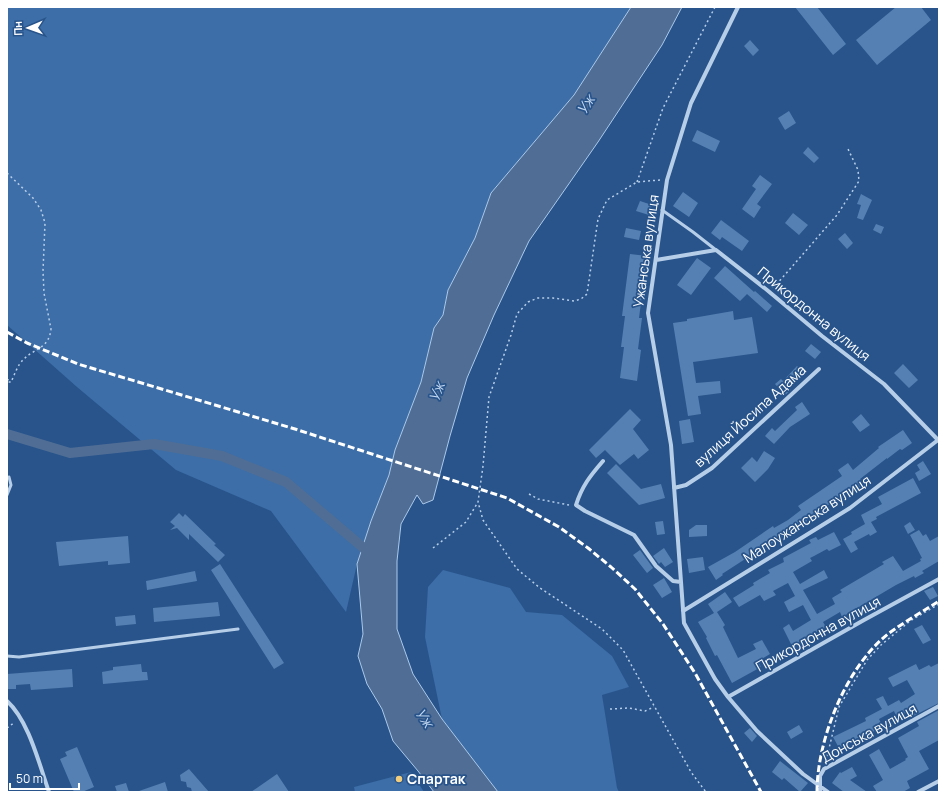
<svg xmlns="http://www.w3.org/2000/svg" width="946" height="799" viewBox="0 0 946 799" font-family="Manrope,sans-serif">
<rect width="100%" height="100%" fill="#28548b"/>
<!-- green -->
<path fill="#3d6ea7" d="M7 7H631L574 95 491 193 475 238 448 290 443 315 434 328 421 382 395 450 389 475 371 521 357 564 346 612 271 511 176 470 77 387 7 325Z
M443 570 510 588 526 612 562 615 612 656 629 687 602 695 617 788 619 792H498L490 782 442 719 425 637 428 587Z
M411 772 424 792H355L354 787Z"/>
<!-- water -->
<path fill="#506e95" stroke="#abc9ea" d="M631 7H682L662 45 598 142 529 241 494 315 467 378 450 436 433 500 423 504 417 495 401 524 397 561V629L413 674 442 719 498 792H434L418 771 393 741 382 709 367 684 358 656 363 634 357 564 371 521 389 475 395 450 421 382 434 328 443 315 448 290 475 238 491 193 574 95Z"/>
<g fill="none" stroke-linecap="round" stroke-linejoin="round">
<!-- canal -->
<path stroke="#506e95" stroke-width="10" d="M7 434 70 453 154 444 222 456 286 482 373 556"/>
</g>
<!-- building -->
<path fill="#5580b3" d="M795 7H817L846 44 833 55Z
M896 7H921L931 20 877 65 856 40Z
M750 40 759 50 753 56 744 46Z
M789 111 796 123 785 130 778 118Z
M697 130 720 141 715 152 692 141Z
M808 147 819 158 814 163 803 153Z
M760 175 772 184 757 204 761 207 754 218 742 209 756 189 752 186Z
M683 192 698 203 689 217 673 206Z
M861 194 872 200 863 220 857 218 861 205 857 204Z
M640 201 652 205 649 215 636 211Z
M793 213 808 225 799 235 785 223Z
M721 220 749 241 742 251 722 237 720 240 711 233Z
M876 224 884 227 881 234 873 230Z
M626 228 641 231 639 240 624 237Z
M845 233 853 243 847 249 838 239Z
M630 254 647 256 639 318H642L638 349 641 350 637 381 620 378 624 347H621L625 316H622Z
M697 258 711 268 691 295 677 285Z
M725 266 754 292 755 291 772 306 767 312 747 294 740 301 714 278Z
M733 311 734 320 752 317 758 353 693 362 696 383 720 381 721 393 698 396 701 414 688 416 673 323 687 321V319Z
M811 344 821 352 815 359 805 351Z
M903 364 918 380 909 388 894 373Z
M797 366 803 372 788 387 791 390 785 395 775 384 781 379 783 381Z
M802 402 810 414 790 427 774 444 765 436 772 428 775 431 797 410 795 407Z
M630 409 641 420 633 429 649 450 638 459 634 454 620 465 605 450 596 458 589 450Z
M861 414 870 425 860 432 852 422Z
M690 419 694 442 682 444 679 421Z
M903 430 912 443 902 450 900 449 887 459V458L860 479 864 485 838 503 835 500 824 508 823 506 806 519 807 521 795 531 785 538 784 536 768 546 769 547 758 554 756 552 722 574 723 575 716 580 708 567 735 552 773 526 774 528 788 520 801 510 798 506 842 476 838 470 848 463 853 470 879 448 878 447Z
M764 451 775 458 768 469 755 482 741 468 752 457 757 462Z
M923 461 931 474 919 481 915 473 920 470 917 465Z
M616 464 641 489 661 484 665 498 639 505 607 473Z
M913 478 921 493 876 517 877 519 871 522 877 532 870 536 869 534 854 542 858 549 851 553 843 539 852 534 851 532 865 524 861 515 882 504 878 497Z
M179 513 183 517 185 514 216 544 214 545 225 555 218 562 189 534V540L177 528 170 530 175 526 170 522Z
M663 521 665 534 657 535 655 522Z
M910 522 915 530 908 534 904 526Z
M696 525H707V536L689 537V530Z
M919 530 923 536 926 534 930 541 939 536V561L922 571 924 573 915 578 914 576 896 585 842 617 840 612 823 622 826 627 814 633 815 634 793 648 783 628 789 624 793 631 811 620 803 605 789 612 784 602 795 596 788 583 773 591 776 595 764 601 760 595 739 607 733 598 754 585 753 583 770 573 768 570 784 562 783 558 811 543 809 540 816 537 818 540 834 532 841 545 829 551 827 549 814 556 810 558 812 561 793 572 800 584 824 570 828 578 803 590 817 614 835 604 832 598 842 592 840 590 884 564 882 562 893 556 903 571 921 561 920 559 922 558 910 535Z
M128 536 130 563 108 565V561L59 566 56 542Z
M664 548 673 562 665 567 661 562 659 564 653 556Z
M640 550 653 568 647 573 633 555Z
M703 557 705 570 689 573 687 559Z
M220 564 284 663 274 669 211 570Z
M195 571 197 581 147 590 146 581Z
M664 578 672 592 662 598 653 585Z
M933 587 938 596 930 600 924 591Z
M725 592 732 602 717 612 725 625 723 627 738 658 756 649 753 644 762 640 770 654 758 661 761 667 732 683 717 655 715 656 706 638 707 637 698 622 714 613 708 604Z
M218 602 220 616 154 622 153 608Z
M135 615 136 624 116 626 115 617Z
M922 625 931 640 923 644 914 629Z
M939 663V703L913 716 910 711 897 718 894 711 879 719 883 727 839 748 833 737 866 721 865 718 882 709 876 699 883 696 888 706 899 700 901 703 915 694 907 680 893 687 888 678 916 664 919 670 929 665 931 667Z
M141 664 142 672H147L148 680 103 684 102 672 113 670V667Z
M72 669 73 687 31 690 30 684 16 685V689H7V674Z
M939 710V740L919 751 929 769 907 781 910 788 903 792H877L873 786 883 780 869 755 879 749 890 769 906 760 905 759 908 757 898 738 919 726 917 722Z
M799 725 803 732 791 739 787 732Z
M750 728 757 736 752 742 744 733Z
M77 747 94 787 82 792H74L60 759 67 756 65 752Z
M780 761 808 783 800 792 784 778 782 780 772 772Z
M852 767 857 776 850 780 867 792H844L832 783 840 772 841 773Z
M189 769 209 792H192L191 788 187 787 186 782 181 781 180 775Z
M277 774 289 792H251Z
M165 782 168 792H140L139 791Z
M126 783 129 792H117L115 786Z"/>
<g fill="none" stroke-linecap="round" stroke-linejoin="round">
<!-- path -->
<path stroke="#b7cee9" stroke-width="1.5" stroke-dasharray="2 3" stroke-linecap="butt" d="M7 173 33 198 41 210 45 223 43 271 44 293 51 329C49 349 34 348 23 360 18 364 14 376 11 382H7
M660 180 637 182 607 200 598 219 587 294 581 299 574 301 553 298H538L528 302 517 314 511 335 489 397 483 466 478 502 483 520 517 569 540 588 602 629 623 650 691 772 706 792
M637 182 663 108 715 7
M772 287 776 285 837 215 859 181 858 170 848 149
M7 379 11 382
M529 494 538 499 569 505
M433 548 466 522 478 502
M610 709 629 708 645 711 654 707
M7 728 15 722
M826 761 839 707 867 660 881 645 910 621 939 604"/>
<!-- service -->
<path stroke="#b7cee9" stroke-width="3" d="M662 210 693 232 716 250
M7 495 11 485 9 477
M7 656 19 657 238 629"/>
<!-- minor -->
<path stroke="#b7cee9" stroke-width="4" d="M738 7 691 103 667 180 648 313 671 445 684 623 715 679 728 697 757 731 803 774 828 792
M656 260 716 250 767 290 822 336 884 384 939 441
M603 461C590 476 582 486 576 505L585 511 634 535 656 566 673 581 681 582
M674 488 686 485 712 468 819 369
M683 611 850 508 938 440
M728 697 864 620 939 579
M7 701C29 721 39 764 49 792
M820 792V776L824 769 939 706
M918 792 939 781"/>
<!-- rail -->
<path stroke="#fff" stroke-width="3" stroke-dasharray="7 3" stroke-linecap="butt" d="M7 332 27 343 78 364 295 429 507 498 559 527 588 548 611 567 635 589 663 624 695 673 761 792
M817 792C817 740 846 667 888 634 904 622 922 612 939 601"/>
</g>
<!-- markers -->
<circle fill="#f1ce7d" stroke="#28548b" stroke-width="1.5" cx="399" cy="779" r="4"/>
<g text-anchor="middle" stroke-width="3.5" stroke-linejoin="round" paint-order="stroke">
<!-- street labels -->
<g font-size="14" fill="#fff" stroke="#28548b">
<text transform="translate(646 251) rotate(-82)" y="5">Ужанська вулиця</text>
<text transform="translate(814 314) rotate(39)" y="5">Прикордонна вулиця</text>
<text transform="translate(750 416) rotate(-42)" y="5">вулиця Йосипа Адама</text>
<text transform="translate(807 519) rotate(-33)" y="5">Малоужанська вулиця</text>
<text transform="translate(818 634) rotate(-29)" y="5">Прикордонна вулиця</text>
<text transform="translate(869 733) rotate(-29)" y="5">Донська вулиця</text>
</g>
<!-- poi labels -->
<g font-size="14" font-weight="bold" fill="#fff" stroke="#28548b" text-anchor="start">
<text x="407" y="784">Спартак</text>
</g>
<!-- water labels -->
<g font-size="15" font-style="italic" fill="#c3d8f1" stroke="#28548b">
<text transform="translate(586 105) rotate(-59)" y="5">Уж</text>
<text transform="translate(437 392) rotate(-70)" y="5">Уж</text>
<text transform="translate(424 718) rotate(55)" y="5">Уж</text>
</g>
</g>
<!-- border -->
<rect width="946" height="799" fill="none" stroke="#ffffff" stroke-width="16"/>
<!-- north arrow -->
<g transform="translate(28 28) rotate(268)" stroke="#28548b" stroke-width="3" paint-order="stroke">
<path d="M0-3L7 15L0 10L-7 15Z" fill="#ffffff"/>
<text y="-6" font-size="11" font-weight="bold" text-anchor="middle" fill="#ffffff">Пн</text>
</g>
<!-- scale -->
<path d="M10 783v6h69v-6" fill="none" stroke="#ffffff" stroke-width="2"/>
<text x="16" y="783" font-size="12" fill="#ffffff" stroke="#28548b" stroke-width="3" paint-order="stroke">50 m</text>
</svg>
